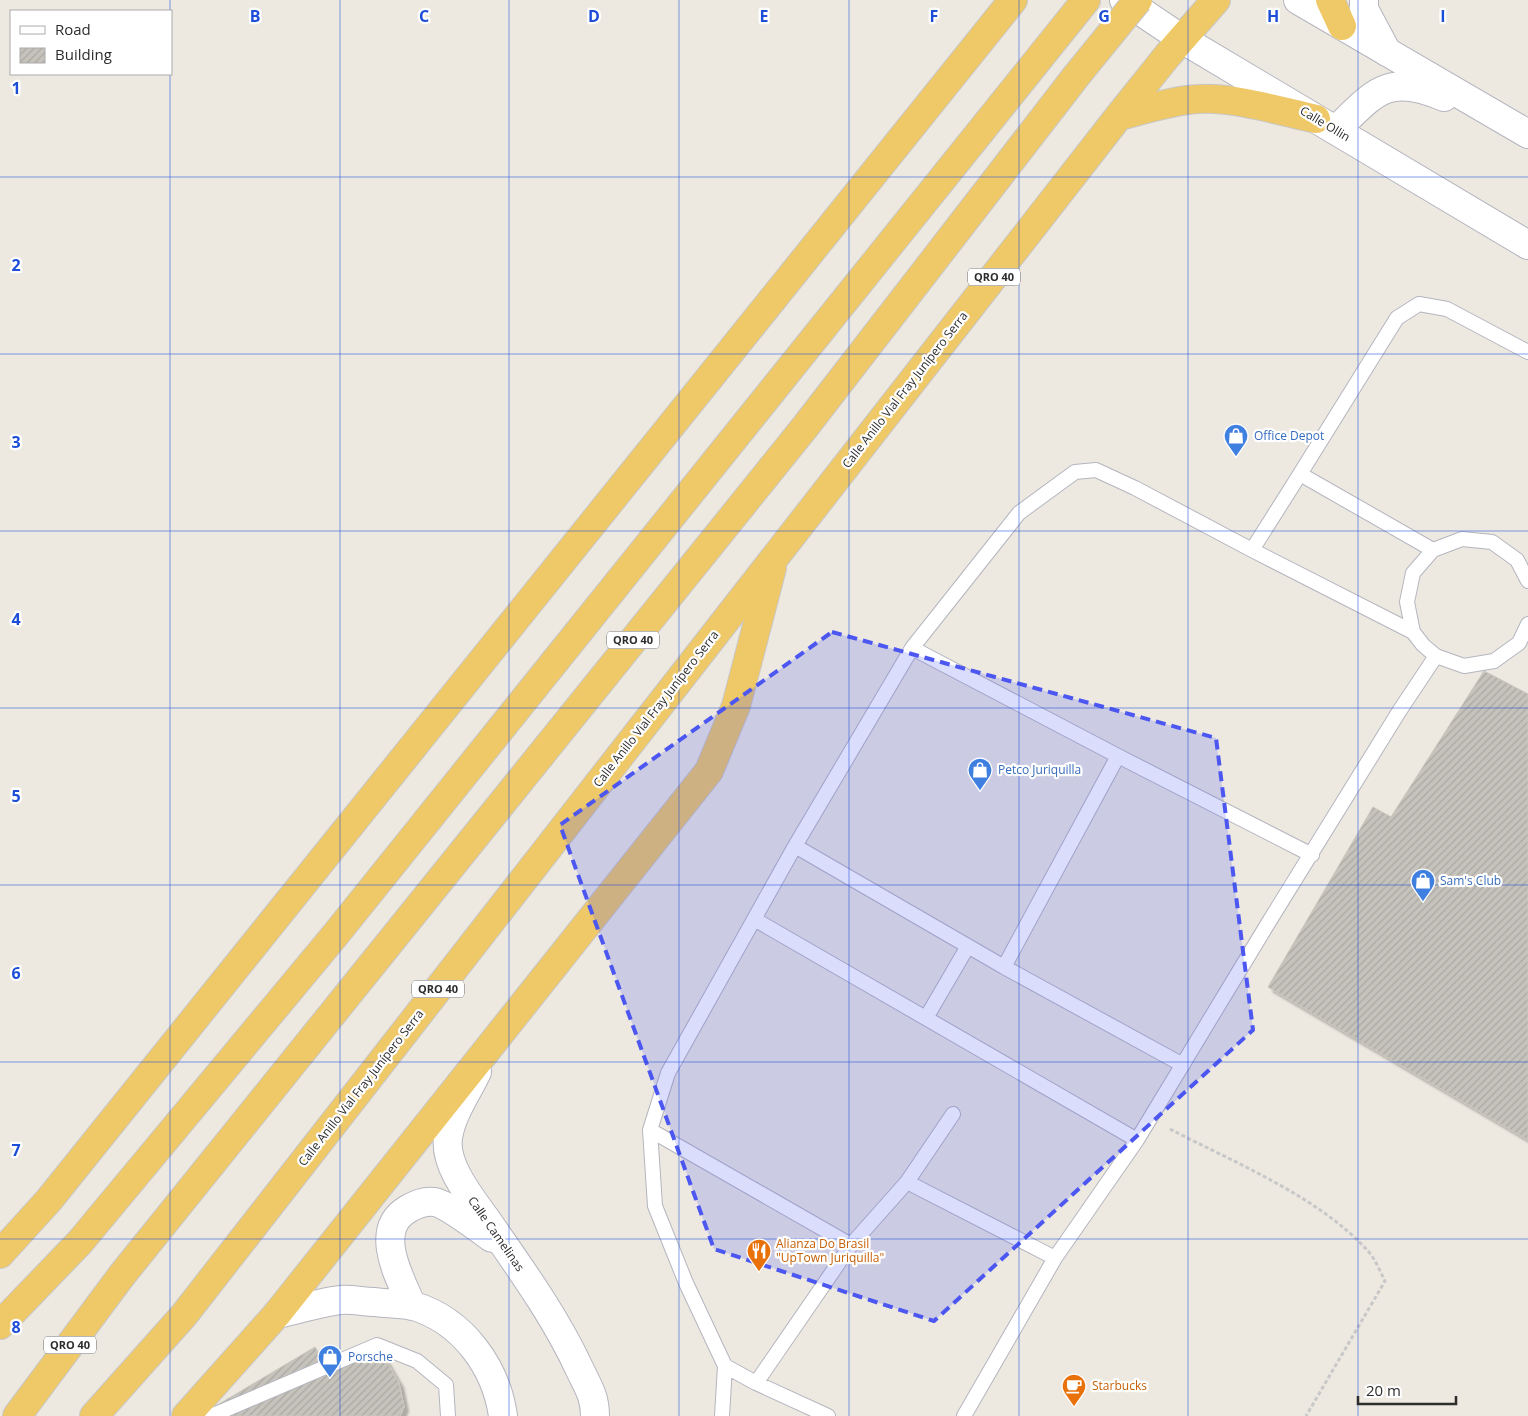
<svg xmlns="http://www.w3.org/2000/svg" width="1528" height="1416" viewBox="0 0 1528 1416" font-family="'Open Sans',sans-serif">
<defs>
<pattern id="building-hatch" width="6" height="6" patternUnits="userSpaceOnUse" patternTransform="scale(1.25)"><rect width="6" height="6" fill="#c6c3bc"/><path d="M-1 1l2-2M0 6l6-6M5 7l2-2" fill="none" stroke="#aaa8a2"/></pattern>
<filter id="shadow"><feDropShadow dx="4.5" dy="4.5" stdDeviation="1" flood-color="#0004"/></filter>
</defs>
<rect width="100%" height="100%" fill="#ede9e1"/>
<!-- building -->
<path fill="url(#building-hatch)" stroke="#c9c6ba" filter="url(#shadow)" d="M1484 671 1528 694V1140L1268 987 1373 807 1391 817Z
M377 1345 399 1383 404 1407 400 1416H199L315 1347 330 1373Z"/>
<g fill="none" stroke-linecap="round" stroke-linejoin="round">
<defs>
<path id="service" d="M1300 474 1397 318 1419 304 1447 309 1528 352
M1252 550 1300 474 1433 550
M1528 581 1517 560 1492 542 1462 539 1433 550 1413 573 1407 602 1413 632 1423 645 1436 656 1464 666 1494 661 1519 643 1528 624
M912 648 1118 756 1312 855
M795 846 1004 967 1183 1065
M754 919 1137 1140
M1004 967 1118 756
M926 1018 968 946
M650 1130 851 1245
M907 1182 1055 1258
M725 1366 756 1383 828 1416
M756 1383 851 1245 907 1182 953 1114
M211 1416 377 1345 417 1361 446 1385 448 1416
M722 1416 725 1366 686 1283 655 1206 650 1130 668 1073 795 846 912 648 1019 513 1075 472 1096 470 1135 488 1252 550 1413 632
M964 1416 1055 1258 1137 1140 1267 925 1400 710 1436 656"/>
<path id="minor" d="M1364 0V9L1387 52"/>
<path id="tertiary" d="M1124 0 1182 39 1528 245
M1298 0 1528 134
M1336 130C1375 92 1387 73 1444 97"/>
<path id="secondary" d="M477 1072C467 1093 451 1115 448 1138 444 1165 471 1198 486 1219 520 1268 555 1316 580 1370 588 1387 595 1396 595 1416
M412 1306C400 1278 372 1230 408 1209 417 1204 424 1201 434 1202 445 1203 481 1230 492 1238
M277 1314C298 1310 320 1302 341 1300 352 1299 364 1302 375 1302 388 1304 402 1303 414 1306 463 1321 496 1367 503 1416"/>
<path id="trunk" d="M1330 0 1342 26
M1119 116C1145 110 1172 100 1199 99 1235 97 1280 111 1316 119
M0 1254 49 1200 1013 0
M0 1325 80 1242 336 934 1086 0
M17 1416 122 1275
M94 1416 184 1315 1119 116 1167 56 1216 0
M186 1416 277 1314 709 771 736 706 772 568"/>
</defs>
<!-- service casing -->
<use href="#service" stroke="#b4b5bf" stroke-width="16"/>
<!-- minor casing -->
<use href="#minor" stroke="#b4b5bf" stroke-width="30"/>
<!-- tertiary casing -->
<use href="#tertiary" stroke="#b4b5bf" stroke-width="30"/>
<!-- secondary casing -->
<use href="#secondary" stroke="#b4b5bf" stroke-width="30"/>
<!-- trunk casing -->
<use href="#trunk" stroke="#c8c8c8" stroke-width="30"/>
<!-- path -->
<path stroke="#c8c8c8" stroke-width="3" stroke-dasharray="4 2.5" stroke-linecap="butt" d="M1170 1129C1235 1163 1318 1196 1368 1251 1375 1259 1380 1271 1385 1281L1306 1416"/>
<!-- service -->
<use href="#service" stroke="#fff" stroke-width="14"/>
<!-- minor -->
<use href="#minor" stroke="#fff" stroke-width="28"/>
<!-- tertiary -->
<use href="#tertiary" stroke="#fff" stroke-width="28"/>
<!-- secondary -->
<use href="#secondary" stroke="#fff" stroke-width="28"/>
<!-- trunk -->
<use href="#trunk" stroke="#efc867" stroke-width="28"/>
<defs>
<path id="trunk-bridge" d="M122 1275 805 427 1077 75 1138 0"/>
</defs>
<!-- trunk-bridge casing -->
<use href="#trunk-bridge" stroke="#c8c8c8" stroke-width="30" stroke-linecap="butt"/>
<!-- trunk-bridge -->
<use href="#trunk-bridge" stroke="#efc867" stroke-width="28"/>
</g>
<!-- marked area -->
<path fill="#4c56f0" fill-opacity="0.2" stroke="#4c56f0" stroke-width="4" stroke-dasharray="10 6" stroke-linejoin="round" d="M832 632 1216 738 1253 1030 934 1321 714 1249 560 825Z"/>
<!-- grid -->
<path fill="none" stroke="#1d4ed8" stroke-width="1" stroke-opacity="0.55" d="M170 0V11M340 0V1416M509 0V1416M679 0V1416M849 0V1416M1019 0V1416M1188 0V1416M1358 0V1416M170 74V1416M0 177H1528M0 354H1528M0 531H1528M0 708H1528M0 885H1528M0 1062H1528M0 1239H1528"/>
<!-- icons -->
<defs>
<symbol id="shop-pin" viewBox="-11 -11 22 30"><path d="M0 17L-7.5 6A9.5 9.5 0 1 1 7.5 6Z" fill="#3f7fe0" stroke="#fff"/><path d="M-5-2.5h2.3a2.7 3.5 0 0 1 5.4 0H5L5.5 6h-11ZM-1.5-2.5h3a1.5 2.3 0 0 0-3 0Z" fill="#fff"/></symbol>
<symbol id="restaurant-pin" viewBox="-11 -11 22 30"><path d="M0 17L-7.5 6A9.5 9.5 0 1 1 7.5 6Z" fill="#e8710a" stroke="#fff"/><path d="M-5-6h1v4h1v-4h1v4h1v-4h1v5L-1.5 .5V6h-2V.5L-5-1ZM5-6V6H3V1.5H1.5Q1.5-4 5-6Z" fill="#fff"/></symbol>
<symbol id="cafe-pin" viewBox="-11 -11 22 30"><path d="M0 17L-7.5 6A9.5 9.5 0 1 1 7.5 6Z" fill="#e8710a" stroke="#fff"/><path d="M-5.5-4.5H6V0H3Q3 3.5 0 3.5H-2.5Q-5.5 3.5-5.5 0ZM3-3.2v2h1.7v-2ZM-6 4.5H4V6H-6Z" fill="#fff"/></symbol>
</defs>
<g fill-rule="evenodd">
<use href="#shop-pin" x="1222" y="422" width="28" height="38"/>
<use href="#shop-pin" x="966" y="756" width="28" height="38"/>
<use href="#shop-pin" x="1409" y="867" width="28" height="38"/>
<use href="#restaurant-pin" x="745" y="1237" width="28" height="38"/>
<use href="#shop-pin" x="316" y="1343" width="28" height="38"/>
<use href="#cafe-pin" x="1060" y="1372" width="28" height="38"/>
</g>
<g text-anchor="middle" stroke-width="4.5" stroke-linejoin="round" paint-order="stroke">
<!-- shield labels -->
<g fill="#fff" stroke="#6c6c6c" stroke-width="1">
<rect x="968" y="268.5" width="52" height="17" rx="4"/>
<rect x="607" y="631.5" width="52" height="17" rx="4"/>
<rect x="412" y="980.5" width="52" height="17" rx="4"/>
<rect x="44" y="1336.5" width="52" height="17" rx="4"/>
</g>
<g font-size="11" font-weight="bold" fill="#2d2d2d">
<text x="994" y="281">QRO 40</text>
<text x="633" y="644">QRO 40</text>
<text x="438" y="993">QRO 40</text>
<text x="70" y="1349">QRO 40</text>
</g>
<!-- street labels -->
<g font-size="12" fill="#2d2d2d" stroke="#fff">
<text transform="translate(1325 124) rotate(31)" y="4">Calle Ollin</text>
<text transform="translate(905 390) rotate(-52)" y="4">Calle Anillo Vial Fray Junípero Serra</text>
<text transform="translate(656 709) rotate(-52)" y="4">Calle Anillo Vial Fray Junípero Serra</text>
<text transform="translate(361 1088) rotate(-52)" y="4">Calle Anillo Vial Fray Junípero Serra</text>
<text transform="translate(496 1234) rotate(55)" y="4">Calle Camelinas</text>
</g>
<!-- shop labels -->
<g font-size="12" fill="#366cbe" stroke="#fff" text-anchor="start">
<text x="1254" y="440">Office Depot</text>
<text x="998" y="774">Petco Juriquilla</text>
<text x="1440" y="885">Sam's Club</text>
<text x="348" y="1361">Porsche</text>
</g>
<!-- food labels -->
<g font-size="12" fill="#c56008" stroke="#fff" text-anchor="start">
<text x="776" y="1248">Alianza Do Brasil<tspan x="776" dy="14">"UpTown Juriquilla"</tspan></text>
<text x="1092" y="1390">Starbucks</text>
</g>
</g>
<g font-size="16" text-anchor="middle" font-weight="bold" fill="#1d4ed8" stroke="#fff" stroke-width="4.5" stroke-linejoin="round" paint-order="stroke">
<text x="255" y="22">B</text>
<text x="424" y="22">C</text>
<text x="594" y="22">D</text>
<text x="764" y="22">E</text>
<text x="934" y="22">F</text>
<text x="1104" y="22">G</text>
<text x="1273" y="22">H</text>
<text x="1443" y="22">I</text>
<text x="16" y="94">1</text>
<text x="16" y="271">2</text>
<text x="16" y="448">3</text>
<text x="16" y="625">4</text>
<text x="16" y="802">5</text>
<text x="16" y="979">6</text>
<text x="16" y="1156">7</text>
<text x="16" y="1333">8</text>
</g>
<!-- legend -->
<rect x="10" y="10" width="162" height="65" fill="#ffffff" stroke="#ababab"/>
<rect x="20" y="26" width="25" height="8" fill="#ffffff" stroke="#ababab"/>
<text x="55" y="35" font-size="15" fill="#2d2d2d">Road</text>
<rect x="20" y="48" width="25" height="15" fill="url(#building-hatch)" stroke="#ababab"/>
<text x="55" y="60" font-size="15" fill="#2d2d2d">Building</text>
<!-- scale -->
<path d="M1358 1396v8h98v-8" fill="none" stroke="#2d2d2d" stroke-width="2.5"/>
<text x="1366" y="1396" font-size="15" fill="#2d2d2d" stroke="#ffffff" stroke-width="4" paint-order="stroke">20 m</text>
</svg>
